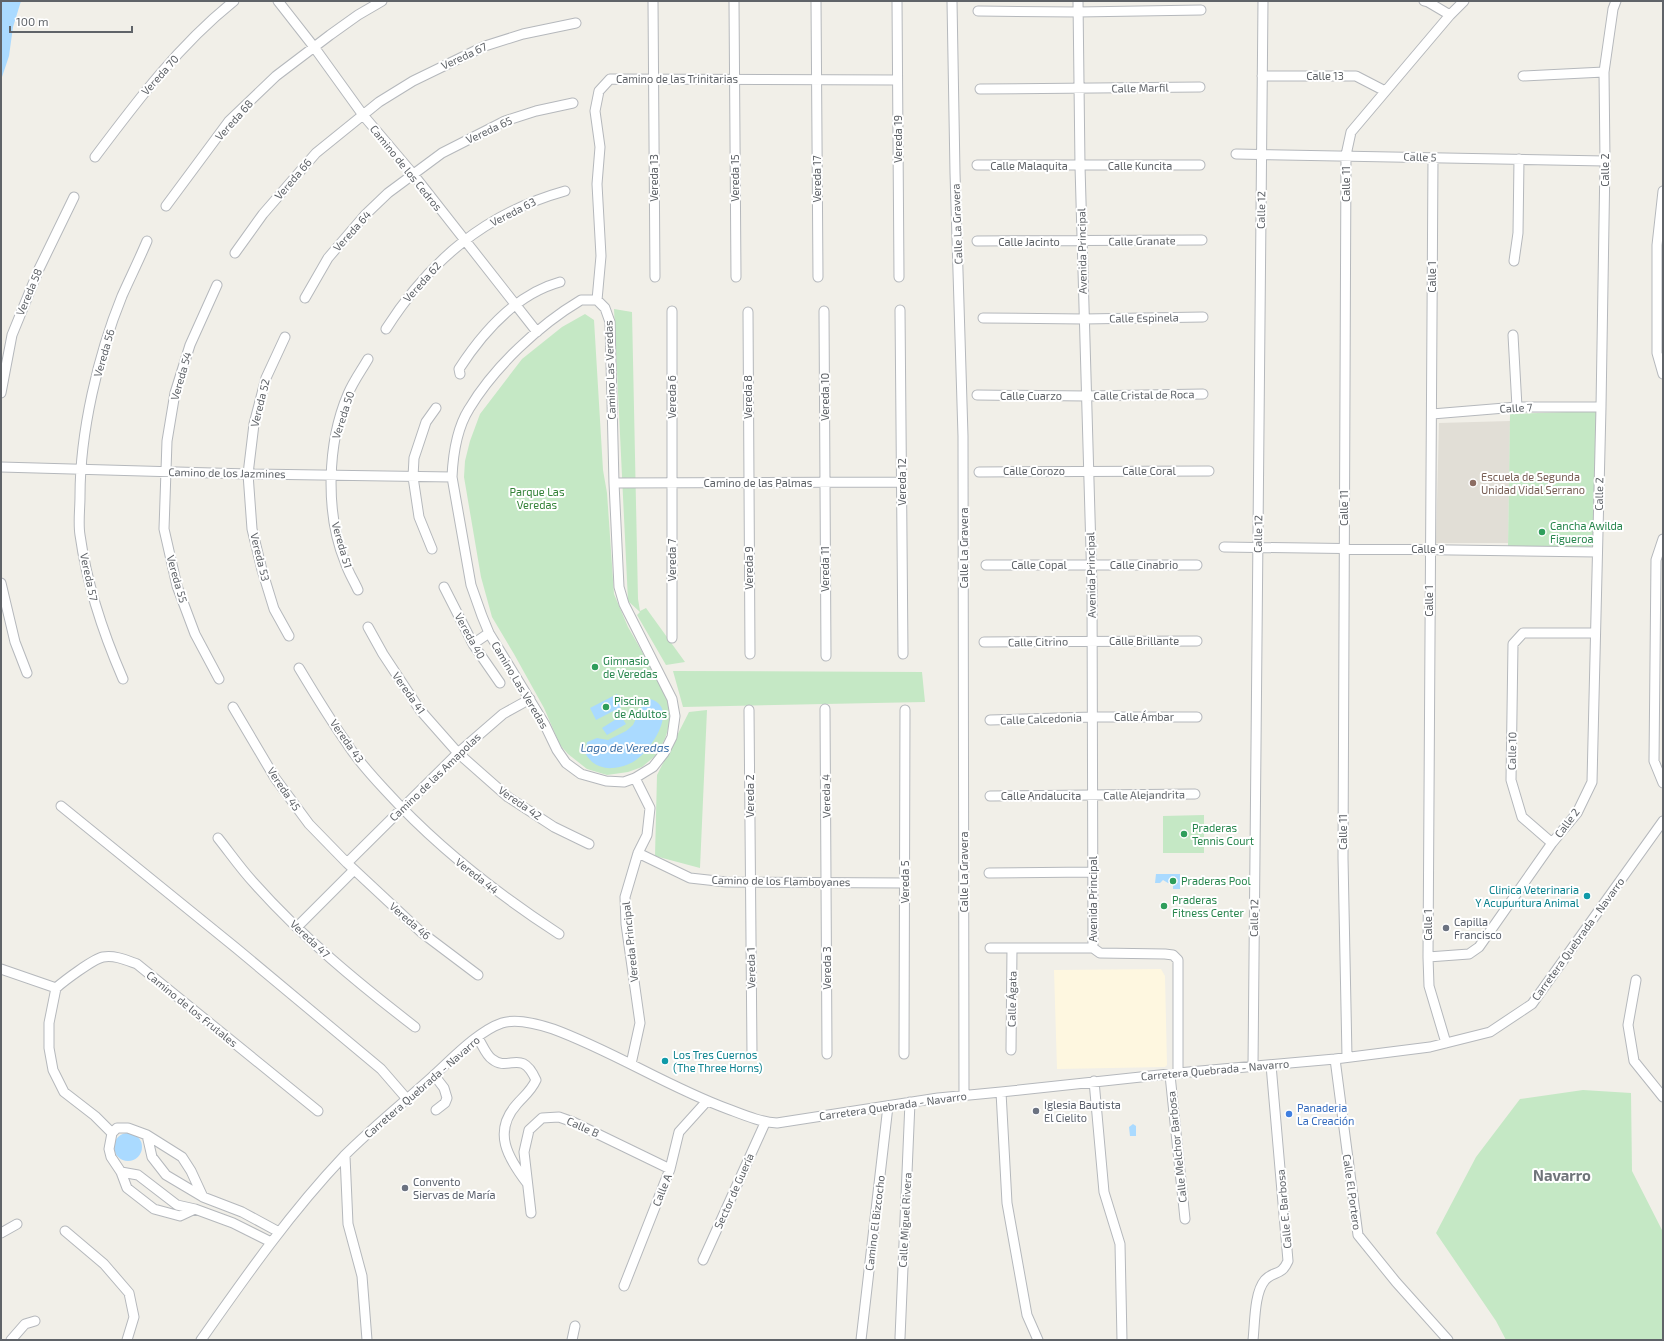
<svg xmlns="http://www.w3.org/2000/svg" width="1664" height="1341" viewBox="0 0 1664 1341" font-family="'Exo 2',sans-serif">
<rect width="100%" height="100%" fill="#f1efe8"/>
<!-- commercial -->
<path fill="#fef7e0" d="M1161 969 1165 976 1167 1065 1165 1067 1057 1069 1054 970Z"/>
<!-- education -->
<path fill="#e1ded6" d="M1510 421 1508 543H1436L1439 423Z"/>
<!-- green -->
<path fill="#c5e8c5" d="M614 309 632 312 638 599 640 611 646 608 685 662 666 665 637 615 640 612 628 601Z
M585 314 594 320 603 470 607 493 614 594 628 627 668 697 671 719 665 739 655 756 642 767 628 772 607 775 587 769 568 754 560 745 544 708 514 654 492 617 481 577 464 477 465 461 470 441 480 414 522 359 562 327Z
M1595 411 1599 415 1594 545 1587 548 1508 547 1510 414Z
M673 671 922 672 925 702 683 707Z
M707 710 700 868 655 856 657 775 689 712Z
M1204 815V853H1163V816Z
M1583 1090 1631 1093 1632 1171 1663 1232V1340H1506L1496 1321 1436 1233 1476 1157 1520 1099Z"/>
<!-- water -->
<path fill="#aadaff" d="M1 1H21L13 27 9 56 1 80Z
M617 694 623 706 596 720 590 708Z
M650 699C680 707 651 750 636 760 629 765 622 767 613 768 601 769 591 764 585 753L587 742 597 738 608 740 626 731 633 725 642 706Z
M621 716 626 724 607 735 602 728Z
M1156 874H1180V889H1173V883H1168L1163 880 1160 883H1155Z
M1133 1124 1136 1126V1136H1130L1129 1127Z
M114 1147a14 14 0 1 1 28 0a14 14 0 1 1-28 0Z"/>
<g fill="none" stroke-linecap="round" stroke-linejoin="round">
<defs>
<path id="minor" d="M278 1 314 47 363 115 413 174 537 332
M653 1 655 277
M734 1 736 277
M816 1 818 277
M897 1 899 277
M952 1 955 173 963 436 964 1095
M1078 1 1080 166 1092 586 1093 948 1100 953 1165 954 1173 955 1178 960V1073
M1424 1 1428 2 1450 15
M978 11 1078 12 1201 10
M1262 76H1356L1385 91
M1523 76 1604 72
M980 89 1200 87
M1236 154 1605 161
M95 157C137 101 179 45 234 1
M1433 158 1428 957 1429 986 1446 1043
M977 165H1200
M1663 191 1657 245V353L1663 374
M166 206 229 121 276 76 330 35 358 15 382 1
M977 241 1202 240
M235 253 263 214 316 153 379 102 413 81 485 46 523 34 576 23
M1514 261 1518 233 1519 159
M217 285 190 345 175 393 167 441 164 529 177 586 195 634 219 679
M305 298 328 258 365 215 388 193 442 153 505 121 536 111 573 103
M581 300H597L605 308 610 322 614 483 619 587 624 604 672 699 675 716 672 737 664 753 653 767 635 778 624 782 606 781 581 774 566 763 557 750 544 723 489 633 482 616 471 585 452 477C453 455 457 428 469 409 494 367 539 325 581 300Z
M597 300 601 256 597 184 600 147 595 111 599 91 610 79 897 80
M900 310 903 654
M824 311 826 656
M748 312 750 654
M983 318 1084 319 1203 317
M386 329C430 260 486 213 565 191
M1513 335 1517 407
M285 337 266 378 254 424 248 474 252 529 262 570 274 609 289 636
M460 374 459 369C483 332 516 294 560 282
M1 393 12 335 39 269 74 197
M977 395 1086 396 1203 394
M1432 414 1517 407H1601
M1 467 248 474 452 477
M979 472 1209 471
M614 483 902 482
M1663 539 1656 560 1654 761 1663 783
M1224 547 1597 552
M432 549 419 517 413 477 414 458 426 422 436 408
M986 565H1197
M1 583 15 642 27 673
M444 587 473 644 500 683
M358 590C354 581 348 572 345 562 325 513 327 443 348 394 353 382 361 371 368 359
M368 627 383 654 420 710 458 753 508 797 554 827 589 844
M672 638V311
M984 642 1197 641
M473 644 489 633
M299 668C314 693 329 718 346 742 357 760 372 776 386 791 437 847 496 893 559 934
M123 679C103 633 87 585 80 535 78 523 80 509 80 496 80 432 98 355 122 296 130 278 139 260 147 241
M233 707 275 778 309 824 347 863 421 932 478 975
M825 709 827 1054
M749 710 752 1054
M990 720 1092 717H1197
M990 796 1195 794
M61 806 236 948 381 1069 407 1099
M218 838C230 853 241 869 254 883 302 937 358 983 415 1027
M1552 843 1522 817 1511 780 1513 644 1523 633H1595
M638 853 690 878 726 882 905 883
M347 863 458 753 503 714 530 699
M989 873 1093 872
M297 927 354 870
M990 948H1093
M1428 957 1469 954 1479 947 1552 843 1577 813 1592 782 1601 407 1605 161 1604 72 1613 9 1616 1
M1 969 56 988
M1636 980 1628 1025 1634 1061 1663 1097
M56 988C64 981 93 959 103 957 115 955 126 960 137 964L318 1111
M56 988 49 1023V1048L53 1070 64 1092 95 1116 112 1133
M478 1038C482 1044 486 1055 492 1059 509 1073 521 1047 536 1080 531 1091 524 1096 517 1104 492 1132 508 1158 527 1183
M1011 1050 1012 948
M904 1054 905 710
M1347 1057 1343 858 1346 155 1351 132 1450 15 1464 1
M1335 1059 1358 1235 1396 1282 1448 1340
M631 1064 640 1023 626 924 625 897 638 853 647 835 650 808 635 778
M1253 1066 1263 1
M434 1075 444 1088 447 1098 445 1103 436 1110
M1170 1075 1185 1219
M1094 1081 1104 1192 1120 1244 1122 1340
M1001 1092 1007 1203 1027 1315 1038 1340
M147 1135 152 1157 166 1175 203 1197 242 1212 279 1232
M345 1156 348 1224 362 1276 367 1340
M121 1172 138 1175 177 1205 195 1209
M203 1197 191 1171 182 1157 147 1135 128 1128H117L112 1133 109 1149 111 1157 121 1172 127 1188 154 1209 180 1216 195 1209 233 1223 271 1242
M531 1213 524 1152 529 1130 542 1118 559 1117 573 1122 670 1169
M65 1231 104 1264 129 1293 134 1317 127 1340
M1 1233 17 1224
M703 1260 765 1123
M624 1286 670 1169 679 1132 707 1101
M900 1338 910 1102
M11 1340 25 1324 35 1321
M201 1340C246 1276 290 1213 344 1156 372 1128 403 1103 432 1077 451 1060 478 1031 502 1023 517 1018 538 1024 553 1029 613 1051 668 1087 728 1109 744 1115 760 1122 777 1123L938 1098 1001 1092 1178 1073 1335 1059 1430 1047 1490 1032 1532 1004 1663 821
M572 1340 575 1326
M861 1340 888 1106
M1253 1340C1255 1323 1254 1293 1265 1280 1274 1270 1281 1277 1288 1261L1271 1065"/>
</defs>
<!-- minor casing -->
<use href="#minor" stroke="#b5b8bc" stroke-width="11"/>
<!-- minor -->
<use href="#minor" stroke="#fff" stroke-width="9"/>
</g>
<!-- markers -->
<circle fill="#8d6e63" stroke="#fff" stroke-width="1.5" cx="1473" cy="483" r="4"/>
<g fill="#2e9e5b" stroke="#fff" stroke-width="1.5">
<circle cx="1542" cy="532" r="4"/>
<circle cx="595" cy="667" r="4"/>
<circle cx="606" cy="707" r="4"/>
<circle cx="1184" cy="834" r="4"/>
<circle cx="1173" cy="881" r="4"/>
<circle cx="1164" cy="906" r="4"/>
</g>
<g fill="#0f9aa8" stroke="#fff" stroke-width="1.5">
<circle cx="1587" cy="896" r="4"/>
<circle cx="665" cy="1061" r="4"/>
</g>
<g fill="#6b7280" stroke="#fff" stroke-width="1.5">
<circle cx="1446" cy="928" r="4"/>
<circle cx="1036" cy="1111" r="4"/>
<circle cx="405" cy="1188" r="4"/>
</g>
<circle fill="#3f7fe0" stroke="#fff" stroke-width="1.5" cx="1289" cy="1114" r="4"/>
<g text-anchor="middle" stroke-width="4" stroke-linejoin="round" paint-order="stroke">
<!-- street labels -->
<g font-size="11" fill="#5f6368" stroke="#fff">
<text transform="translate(464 56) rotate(-25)" y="4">Vereda 67</text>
<text transform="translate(160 75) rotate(-48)" y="4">Vereda 70</text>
<text x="1325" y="80">Calle 13</text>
<text x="677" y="83">Camino de las Trinitarias</text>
<text transform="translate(1140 88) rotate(-1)" y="4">Calle Marfil</text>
<text transform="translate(234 120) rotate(-48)" y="4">Vereda 68</text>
<text transform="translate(489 130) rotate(-25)" y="4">Vereda 65</text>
<text transform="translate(898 139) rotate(-90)" y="4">Vereda 19</text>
<text transform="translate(1420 157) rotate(2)" y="4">Calle 5</text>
<text x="1029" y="170">Calle Malaquita</text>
<text x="1140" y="170">Calle Kuncita</text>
<text transform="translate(406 168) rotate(51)" y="4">Camino de los Cedros</text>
<text transform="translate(1605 170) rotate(-90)" y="4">Calle 2</text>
<text transform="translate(654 178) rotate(-90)" y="4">Vereda 13</text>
<text transform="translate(735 178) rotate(-90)" y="4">Vereda 15</text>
<text transform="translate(293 179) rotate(-49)" y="4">Vereda 66</text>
<text transform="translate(817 179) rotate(-90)" y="4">Vereda 17</text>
<text transform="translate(1346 184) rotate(-90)" y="4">Calle 11</text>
<text transform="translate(1261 210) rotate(-89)" y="4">Calle 12</text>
<text transform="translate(513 212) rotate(-27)" y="4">Vereda 63</text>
<text transform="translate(957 224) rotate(-92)" y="4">Calle La Gravera</text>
<text transform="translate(352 231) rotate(-48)" y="4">Vereda 64</text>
<text transform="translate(1142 241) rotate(-1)" y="4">Calle Granate</text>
<text x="1029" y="246">Calle Jacinto</text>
<text transform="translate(1082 251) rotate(-91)" y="4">Avenida Principal</text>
<text transform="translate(1432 277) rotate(-90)" y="4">Calle 1</text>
<text transform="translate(422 282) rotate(-48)" y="4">Vereda 62</text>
<text transform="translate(29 292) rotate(-67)" y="4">Vereda 58</text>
<text transform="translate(1144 318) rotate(-1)" y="4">Calle Espinela</text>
<text transform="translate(104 353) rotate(-74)" y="4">Vereda 56</text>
<text transform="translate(610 370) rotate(-92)" y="4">Camino Las Veredas</text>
<text transform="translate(181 376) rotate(-74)" y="4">Vereda 54</text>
<text transform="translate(1144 395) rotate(-1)" y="4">Calle Cristal de Roca</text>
<text x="1031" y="400">Calle Cuarzo</text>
<text transform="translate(672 397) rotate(-90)" y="4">Vereda 6</text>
<text transform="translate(748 397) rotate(-90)" y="4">Vereda 8</text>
<text transform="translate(825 397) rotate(-90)" y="4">Vereda 10</text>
<text transform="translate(260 403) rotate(-76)" y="4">Vereda 52</text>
<text transform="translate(1516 408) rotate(-3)" y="4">Calle 7</text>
<text transform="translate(343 415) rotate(-72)" y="4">Vereda 50</text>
<text x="1034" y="475">Calle Corozo</text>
<text x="1149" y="475">Calle Coral</text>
<text transform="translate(227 473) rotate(1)" y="4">Camino de los Jazmines</text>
<text transform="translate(902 482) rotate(-90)" y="4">Vereda 12</text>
<text x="758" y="487">Camino de las Palmas</text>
<text transform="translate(1599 494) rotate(-89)" y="4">Calle 2</text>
<text transform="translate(1344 508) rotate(-90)" y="4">Calle 11</text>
<text transform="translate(1258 534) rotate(-89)" y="4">Calle 12</text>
<text transform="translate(342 545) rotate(74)" y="4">Vereda 51</text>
<text transform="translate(964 548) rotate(-90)" y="4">Calle La Gravera</text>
<text x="1428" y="553">Calle 9</text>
<text transform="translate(260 557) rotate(76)" y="4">Vereda 53</text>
<text transform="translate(672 560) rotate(-90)" y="4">Vereda 7</text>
<text x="1039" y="569">Calle Copal</text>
<text x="1144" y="569">Calle Cinabrio</text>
<text transform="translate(749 568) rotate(-90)" y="4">Vereda 9</text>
<text transform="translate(825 569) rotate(-90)" y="4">Vereda 11</text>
<text transform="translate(1091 575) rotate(-91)" y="4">Avenida Principal</text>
<text transform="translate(89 577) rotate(78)" y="4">Vereda 57</text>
<text transform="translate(177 579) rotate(74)" y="4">Vereda 55</text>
<text transform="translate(1429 601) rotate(-90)" y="4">Calle 1</text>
<text transform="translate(470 636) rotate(61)" y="4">Vereda 40</text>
<text x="1144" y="645">Calle Brillante</text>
<text transform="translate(1038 642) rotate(-1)" y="4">Calle Citrino</text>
<text transform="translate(520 685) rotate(59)" y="4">Camino Las Veredas</text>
<text transform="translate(409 693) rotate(55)" y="4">Vereda 41</text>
<text x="1144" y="721">Calle Ámbar</text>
<text transform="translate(1041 719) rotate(-2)" y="4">Calle Calcedonia</text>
<text transform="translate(347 741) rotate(55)" y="4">Vereda 43</text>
<text transform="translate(1512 751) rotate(-89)" y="4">Calle 10</text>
<text transform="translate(435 777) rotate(-44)" y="4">Camino de las Amapolas</text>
<text transform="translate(284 789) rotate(56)" y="4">Vereda 45</text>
<text transform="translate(1144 795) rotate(-1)" y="4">Calle Alejandrita</text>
<text transform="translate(750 796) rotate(-90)" y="4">Vereda 2</text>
<text transform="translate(826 796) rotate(-91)" y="4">Vereda 4</text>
<text x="1041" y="800">Calle Andalucita</text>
<text transform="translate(520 803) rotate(35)" y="4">Vereda 42</text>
<text transform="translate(1567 823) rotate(-53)" y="4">Calle 2</text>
<text transform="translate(1343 832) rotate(-90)" y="4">Calle 11</text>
<text transform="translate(964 872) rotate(-90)" y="4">Calle La Gravera</text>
<text transform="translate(477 876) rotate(38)" y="4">Vereda 44</text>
<text transform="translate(781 881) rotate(1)" y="4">Camino de los Flamboyanes</text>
<text transform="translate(905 882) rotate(-90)" y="4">Vereda 5</text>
<text transform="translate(1093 899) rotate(-90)" y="4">Avenida Principal</text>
<text transform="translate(1254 918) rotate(-89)" y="4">Calle 12</text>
<text transform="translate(410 921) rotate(41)" y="4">Vereda 46</text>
<text transform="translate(1428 925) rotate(-90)" y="4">Calle 1</text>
<text transform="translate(310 939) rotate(43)" y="4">Vereda 47</text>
<text transform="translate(1578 939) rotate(-54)" y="4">Carretera Quebrada - Navarro</text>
<text transform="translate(630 942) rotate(-96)" y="4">Vereda Principal</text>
<text transform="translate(751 968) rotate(-91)" y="4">Vereda 1</text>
<text transform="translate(827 968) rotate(-90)" y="4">Vereda 3</text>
<text transform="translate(1012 999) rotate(-89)" y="4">Calle Ágata</text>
<text transform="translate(192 1009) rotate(39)" y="4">Camino de los Frutales</text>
<text transform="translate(1215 1070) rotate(-5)" y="4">Carretera Quebrada - Navarro</text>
<text transform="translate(422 1087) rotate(-41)" y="4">Carretera Quebrada - Navarro</text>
<text transform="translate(893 1106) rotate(-8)" y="4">Carretera Quebrada - Navarro</text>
<text transform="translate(583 1127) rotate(24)" y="4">Calle B</text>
<text transform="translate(1177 1147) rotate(-96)" y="4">Calle Melchor Barbosa</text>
<text transform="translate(662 1190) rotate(-68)" y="4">Calle A</text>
<text transform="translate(734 1191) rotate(-66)" y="4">Sector de Guería</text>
<text transform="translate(1352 1192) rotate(82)" y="4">Calle El Portero</text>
<text transform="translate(1284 1209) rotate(-95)" y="4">Calle E. Barbosa</text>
<text transform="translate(905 1220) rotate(-87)" y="4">Calle Miguel Rivera</text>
<text transform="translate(875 1223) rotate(-83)" y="4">Camino El Bizcocho</text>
</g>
<!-- education labels -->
<g font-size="11" fill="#785e54" stroke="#fff" text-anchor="start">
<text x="1481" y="481">Escuela de Segunda<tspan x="1481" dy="13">Unidad Vidal Serrano</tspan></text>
</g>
<!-- park labels -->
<g font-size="11" fill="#348238" stroke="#fff">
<text x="537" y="496">Parque Las<tspan x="537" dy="13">Veredas</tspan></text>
</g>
<!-- leisure labels -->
<g font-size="11" fill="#27864d" stroke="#fff" text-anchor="start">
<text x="1550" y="530">Cancha Awilda<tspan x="1550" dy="13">Figueroa</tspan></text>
<text x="603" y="665">Gimnasio<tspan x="603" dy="13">de Veredas</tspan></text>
<text x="614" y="705">Piscina<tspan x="614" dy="13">de Adultos</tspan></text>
<text x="1192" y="832">Praderas<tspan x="1192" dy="13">Tennis Court</tspan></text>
<text x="1181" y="885">Praderas Pool</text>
<text x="1172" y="904">Praderas<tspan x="1172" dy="13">Fitness Center</tspan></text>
</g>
<!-- culture labels -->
<g font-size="11" fill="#0d838f" stroke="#fff" text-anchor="end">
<text x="1579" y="894">Clinica Veterinaria<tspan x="1579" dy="13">Y Acupuntura Animal</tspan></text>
<text x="673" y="1059" text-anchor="start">Los Tres Cuernos<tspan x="673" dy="13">(The Three Horns)</tspan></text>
</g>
<!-- worship labels -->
<g font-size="11" fill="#5b616d" stroke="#fff" text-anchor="start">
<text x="1454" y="926">Capilla<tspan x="1454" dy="13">Francisco</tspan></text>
<text x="1044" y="1109">Iglesia Bautista<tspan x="1044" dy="13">El Cielito</tspan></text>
<text x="413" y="1186">Convento<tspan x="413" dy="13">Siervas de María</tspan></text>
</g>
<!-- shop labels -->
<g font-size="11" fill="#366cbe" stroke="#fff" text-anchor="start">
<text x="1297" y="1112">Panaderia<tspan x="1297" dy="13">La Creación</tspan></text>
</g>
<!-- water labels -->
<g font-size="12" font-style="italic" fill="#4174aa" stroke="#fff">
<text x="625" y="752">Lago de Veredas</text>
</g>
<!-- district labels -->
<g font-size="15" font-weight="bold" fill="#70757a" stroke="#fff">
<text x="1562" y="1181">Navarro</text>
</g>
</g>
<!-- border -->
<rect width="1664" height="1341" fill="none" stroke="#5f6368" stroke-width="4"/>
<!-- scale -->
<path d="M10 26v6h122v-6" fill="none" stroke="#5f6368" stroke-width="2"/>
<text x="16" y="26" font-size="12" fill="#5f6368" stroke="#ffffff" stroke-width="3" paint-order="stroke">100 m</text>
</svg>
